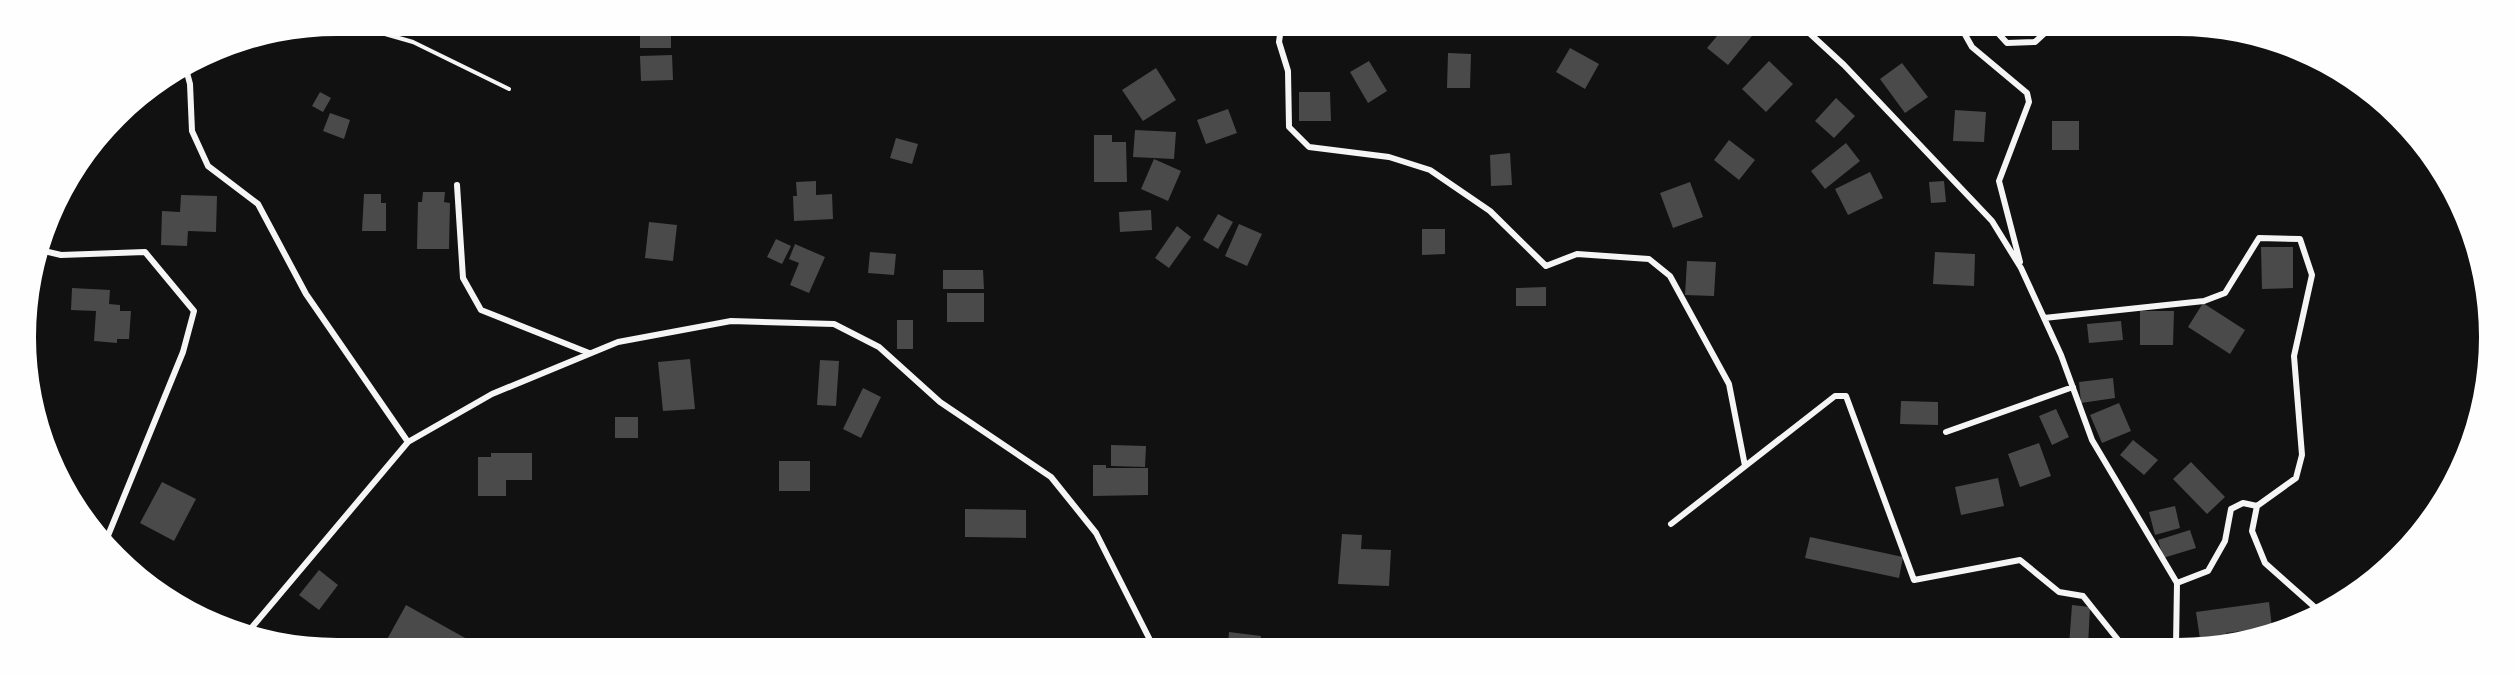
<svg xmlns="http://www.w3.org/2000/svg" width="2515" height="674" viewBox="0 0 2515 674" font-family="'PT Serif',serif">
<rect width="100%" height="100%" fill="#111"/>
<!-- building -->
<path fill="#4a4a4a" d="M1722 30H1757L1728 65 1707 48Z
M671 31V48H640V32Z
M1570 48 1599 64 1585 89 1556 72Z
M1448 53 1471 54 1470 88H1447Z
M672 55 673 80 641 81 640 56Z
M1369 61 1387 91 1368 103 1350 72Z
M1769 61 1793 84 1766 112 1742 89Z
M1902 63 1928 97 1905 113 1880 79Z
M1156 68 1176 100 1143 121 1122 90Z
M320 92 331 98 323 112 312 106Z
M1299 92H1330L1331 121H1299Z
M1836 98 1855 116 1834 138 1815 121Z
M1228 109 1237 133 1206 144 1197 120Z
M1955 110 1986 112 1984 142 1953 141Z
M330 113 350 120 344 139 323 131Z
M2052 121H2079V150H2052Z
M1135 130 1176 132 1174 159 1133 157Z
M1094 135H1112V142H1126L1127 182H1094Z
M896 138 918 144 912 164 890 158Z
M1729 140 1755 160 1739 180 1714 160Z
M1846 143 1860 161 1825 189 1811 171Z
M1510 153 1512 185 1491 186 1490 155Z
M1154 159 1181 171 1168 201 1141 189Z
M1870 172 1883 198 1848 215 1835 189Z
M816 181V195L832 194 833 219 794 221 793 196H797L796 182Z
M1944 181 1946 202 1931 203 1929 182Z
M1690 182 1703 217 1673 228 1660 193Z
M423 192H445L444 202 450 203 449 249H417L418 202H422Z
M364 194H381V203H386V231H362Z
M181 195 217 196 216 232 188 231 187 246 161 245 162 211 180 212Z
M1151 210 1152 230 1120 232 1119 212Z
M1218 214 1233 222 1218 249 1203 240Z
M649 222 677 225 673 261 645 258Z
M1239 224 1262 234 1247 266 1225 256Z
M1177 226 1191 237 1169 268 1155 258Z
M1422 229H1445V254L1422 255Z
M776 239 791 246 782 264 767 257Z
M795 244 825 257 809 293 790 285 799 263 789 259Z
M2261 247H2293V288L2262 289Z
M870 252 896 254 894 275 868 273Z
M1935 252 1975 254 1974 286 1933 284Z
M1687 261 1716 262 1714 296 1685 295Z
M943 270H983L984 289H943Z
M1546 287V306H1516V288Z
M72 288 110 290 109 304 120 305V311H131L129 339H117V343L94 341 96 311 71 310Z
M947 293H984V322H947Z
M2203 303 2245 330 2230 354 2188 327Z
M2140 311H2174L2173 345H2140Z
M897 320H913V349H897Z
M2121 321 2123 340 2089 343 2087 324Z
M690 359 695 409 663 411 658 362Z
M820 360 839 361 836 406 817 405Z
M2113 378 2115 398 2081 403 2079 382Z
M863 388 881 397 861 438 843 429Z
M1901 401 1938 402V425L1900 424Z
M2119 403 2131 431 2102 443 2090 415Z
M2056 409 2069 437 2052 445 2039 416Z
M615 417H638V438H615Z
M2133 440 2158 460 2144 475 2120 455Z
M2039 443 2051 476 2020 487 2008 454Z
M1111 445 1146 446 1145 467 1111 466Z
M491 453H532V480H506V496H478V457H491Z
M779 461H810V491H779Z
M2191 462 2225 497 2207 514 2173 479Z
M1093 465H1106V468H1148V495L1093 496Z
M1998 478 2004 506 1961 515 1955 487Z
M162 482 196 499 174 541 140 523Z
M2175 506 2180 528 2155 535 2149 512Z
M965 509 1026 510V538L965 537Z
M2190 530 2196 548 2163 558 2158 540Z
M1342 534 1362 535 1361 549 1391 550 1389 586 1338 584Z
M1810 537 1903 557 1899 578 1805 558Z
M319 570 338 585 319 610 299 595Z
M2269 602 2272 627 2226 633 2227 643 2201 646 2196 612Z
M406 605 467 639 465 643H385Z
M2072 605 2090 607 2088 646H2069Z
M1229 632 1261 636 1260 644H1228Z"/>
<g fill="none" stroke-linecap="round" stroke-linejoin="round">
<!-- path -->
<path stroke="#f5f5f5" stroke-width="4" d="M357 26 413 42 509 89"/>
<!-- minor -->
<path stroke="#f5f5f5" stroke-width="6" d="M1281 28 1279 42 1288 71 1289 127 1309 147 1389 157 1430 170 1490 211 1546 266 1577 254 1649 259 1670 276 1729 384 1745 466
M1806 30 1844 65 1992 221 2021 268 2061 355 2092 440 2177 583 2208 571 2225 541 2231 509 2243 503 2257 506 2252 531 2265 563 2319 611
M1963 31 1972 47 2027 93 2029 102 1999 181 2020 262
M1996 31 2007 43 2035 42 2047 31
M186 69 190 84 192 131 208 166 258 204 306 294 408 442
M457 185 463 278 481 310 589 353
M44 251 61 255 145 252 194 311 183 352 107 538 109 544
M2044 318 2204 301 2225 293 2259 238 2300 239 2312 275 2294 356 2302 455 2296 478 2257 506
M1946 432 2073 387
M1671 524 1835 396H1846L1914 580 2020 560 2059 592 2083 596 2123 646
M248 632 408 442 492 394 618 342 731 321 834 324 879 347 940 402 1051 477 1096 533 1152 644
M2176 646 2177 583"/>
</g>
<!-- crop -->
<path d="M0 0H2515V674H0ZM337 36H2178A301 301 0 0 1 2479 337V337A301 301 0 0 1 2178 638H337A301 301 0 0 1 36 337V337A301 301 0 0 1 337 36Z" fill="#fefefe" fill-rule="evenodd"/>
</svg>
